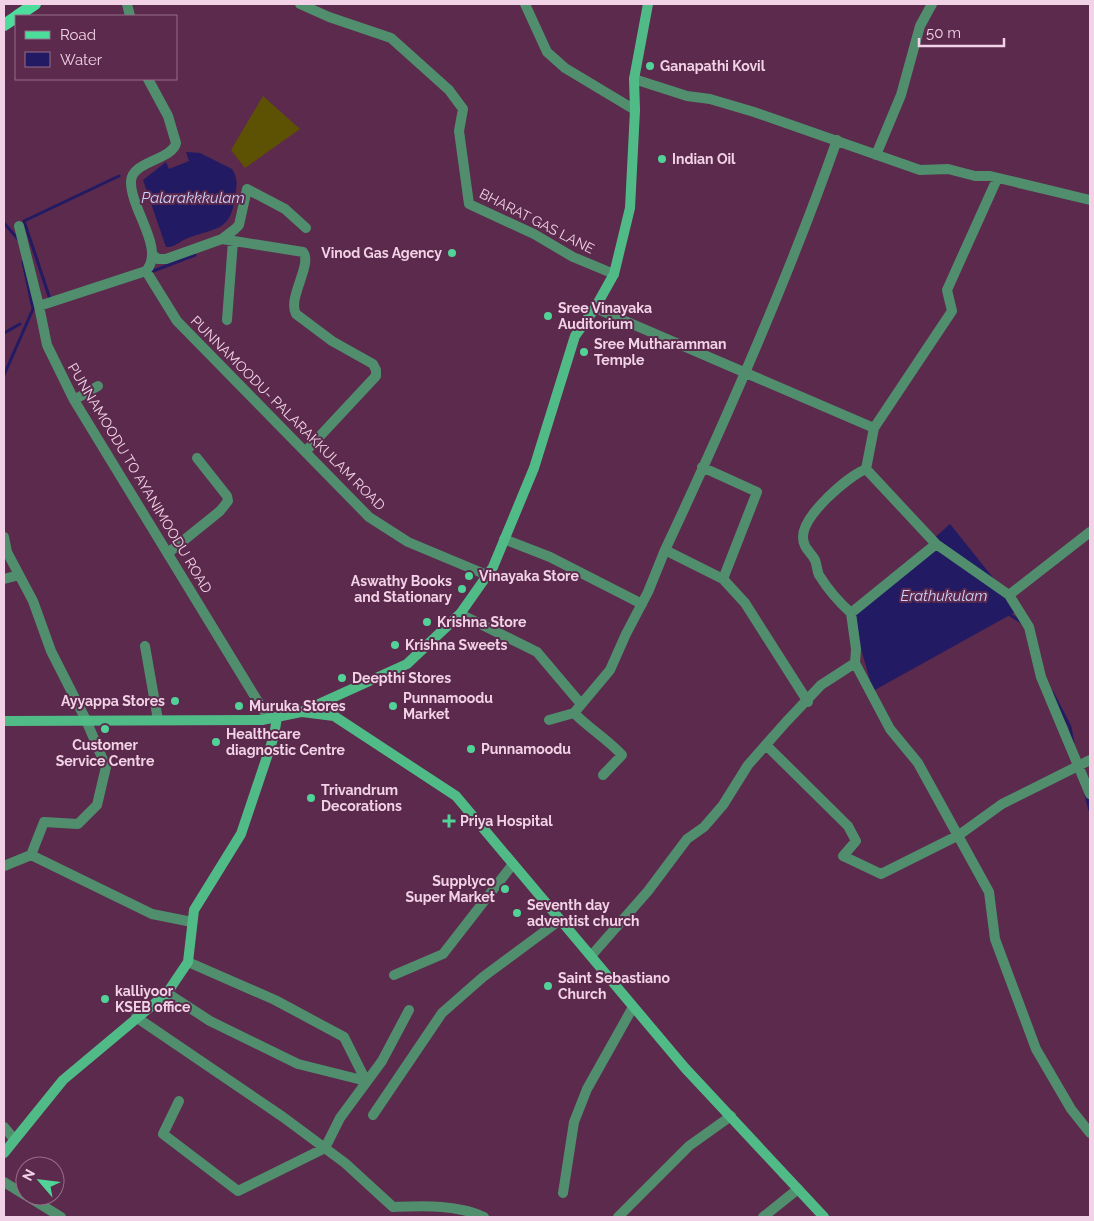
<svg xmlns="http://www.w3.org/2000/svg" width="1094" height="1221" viewBox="0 0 1094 1221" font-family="Raleway,sans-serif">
<rect width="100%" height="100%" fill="#5b2a4c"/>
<!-- green -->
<path fill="#5d5204" d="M263 96 300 129 245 168 231 150Z"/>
<!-- water -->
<path fill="#221b63" d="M186 152 200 153 232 169C238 178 237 185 235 196 231 231 218 227 188 238 180 241 174 248 166 247L143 180 166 162 169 169 189 161Z
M950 524 1019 610 873 691 851 613Z"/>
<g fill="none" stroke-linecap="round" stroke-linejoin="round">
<!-- stream -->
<path stroke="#221b63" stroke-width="3" d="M4 223 18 239
M148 273 195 255
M50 299 24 221 119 176
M4 333 20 324
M4 375 33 309 23 262
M1007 613 1023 623
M1052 692 1070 727 1073 743
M1086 795 1090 810"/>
<!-- minor -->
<path stroke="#508e6e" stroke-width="10" d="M127 4 130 16
M300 4 329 17 391 38 449 90 463 109 459 131 469 204 534 234 573 257 614 274
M525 4 547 52 565 68 635 110
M148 79 168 116 176 143C172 160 132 161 131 181 130 209 166 249 146 271L39 306 47 345 74 400 268 718
M634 79 687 96 710 99 754 112 920 170 948 169 975 176H990L1090 200
M876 155 901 95 920 26 932 4
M997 179 947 290 952 311 874 428 866 469 936 544 1009 595
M19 226 39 306
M222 239 303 252C313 264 287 298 296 314L332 341 373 364 376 370V376L306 451
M154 256 158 259H166L222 239 235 229 239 225 247 189 285 209 306 228
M146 271 177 321 369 517 408 542 487 575
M595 308 874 428
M227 320 233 241
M74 400 98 386
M702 467 757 492 723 579
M1090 532 1009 595 1029 627 1041 677 1090 794
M4 537 7 552 33 601 51 651 86 720 106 767 97 805 78 824 44 822 31 855 4 866
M504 539 550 557 642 604
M168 553 220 511 228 501 227 496 197 458
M4 579 19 575
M851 613 936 544
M460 614 537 652 581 704
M145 646 158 720
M855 663 890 729 918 763 989 892 995 939 1036 1049 1071 1109 1090 1133
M808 702 745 603 723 579 665 550C728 416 788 279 837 140
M549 720 574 713
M766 745 848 826 856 841 843 856 881 874 959 835 1002 804 1090 760
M603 775 622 755C607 739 590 729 574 713L610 670 626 634 648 592 665 550
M31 855 152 914 192 922
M591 956 648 891 687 839 704 827 723 805 748 765 786 722 821 685 855 663 856 649 851 613C840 603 827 588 819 575 817 571 817 565 815 560 810 551 803 548 803 537 803 515 847 477 866 469
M188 962 275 1000 344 1037 366 1081
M394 975 443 954 513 864
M167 993 210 1021 298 1064 366 1081
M136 1017 283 1117 345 1163 393 1207C422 1206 457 1204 484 1217
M179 1101 163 1134 238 1191 325 1148 340 1118 382 1061 409 1010
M373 1115 442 1013 483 977 560 920
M4 1127 14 1139
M4 1182 25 1195
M563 1193 574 1122 587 1089 633 1007
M27 1196 61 1217
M618 1217 689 1146 731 1116
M763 1217 798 1189"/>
<!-- secondary -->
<path stroke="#51bb88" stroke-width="10" d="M302 712 334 716 456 796 685 1068 824 1217
M4 721 262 720 301 712 407 664 460 614 493 567 534 468 575 336 595 308 614 274 630 208 635 110 634 79 648 4
M4 1153 63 1080 167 993 188 962 194 910 241 834 274 736 277 717"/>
<!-- primary -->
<path stroke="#4cdd9c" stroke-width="12" d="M17 16 35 4
M4 25 16 17"/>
</g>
<!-- markers -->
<g fill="#51d397" stroke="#5b2a4c" stroke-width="2">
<circle cx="650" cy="66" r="5"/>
<circle cx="662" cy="159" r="5"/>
<circle cx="452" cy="253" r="5"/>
<circle cx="548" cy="316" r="5"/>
<circle cx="584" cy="352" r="5"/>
<circle cx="469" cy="576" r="5"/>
<circle cx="462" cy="589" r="5"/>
<circle cx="427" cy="622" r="5"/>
<circle cx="395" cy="645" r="5"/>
<circle cx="342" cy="678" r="5"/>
<circle cx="175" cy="701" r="5"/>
<circle cx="239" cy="706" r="5"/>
<circle cx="393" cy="706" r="5"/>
<circle cx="105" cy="729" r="5"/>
<circle cx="216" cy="742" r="5"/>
<circle cx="471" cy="749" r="5"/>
<circle cx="311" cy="798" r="5"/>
<path d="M446.5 813.5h5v5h5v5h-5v5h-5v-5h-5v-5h5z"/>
<circle cx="505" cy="889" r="5"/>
<circle cx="517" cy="913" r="5"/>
<circle cx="548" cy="986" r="5"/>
<circle cx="105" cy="999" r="5"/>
</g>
<g text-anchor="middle" stroke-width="4" stroke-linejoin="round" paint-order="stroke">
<!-- poi labels -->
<g font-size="14" font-weight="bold" fill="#f2d2e6" stroke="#5b2a4c" text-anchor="start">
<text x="660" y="71">Ganapathi Kovil</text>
<text x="672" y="164">Indian Oil</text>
<text x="442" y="258" text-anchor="end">Vinod Gas Agency</text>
<text x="558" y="313">Sree Vinayaka<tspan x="558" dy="16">Auditorium</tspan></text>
<text x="594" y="349">Sree Mutharamman<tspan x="594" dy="16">Temple</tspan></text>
<text x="479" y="581">Vinayaka Store</text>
<text x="452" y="586" text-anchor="end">Aswathy Books<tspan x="452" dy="16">and Stationary</tspan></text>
<text x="437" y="627">Krishna Store</text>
<text x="405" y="650">Krishna Sweets</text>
<text x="352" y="683">Deepthi Stores</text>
<text x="403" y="703">Punnamoodu<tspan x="403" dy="16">Market</tspan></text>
<text x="165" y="706" text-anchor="end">Ayyappa Stores</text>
<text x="249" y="711">Muruka Stores</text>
<text x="226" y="739">Healthcare<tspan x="226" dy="16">diagnostic Centre</tspan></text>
<text x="105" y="750" text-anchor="middle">Customer<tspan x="105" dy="16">Service Centre</tspan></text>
<text x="481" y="754">Punnamoodu</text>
<text x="321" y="795">Trivandrum<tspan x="321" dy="16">Decorations</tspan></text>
<text x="460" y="826">Priya Hospital</text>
<text x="495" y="886" text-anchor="end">Supplyco<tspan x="495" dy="16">Super Market</tspan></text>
<text x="527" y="910">Seventh day<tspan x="527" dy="16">adventist church</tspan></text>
<text x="558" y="983">Saint Sebastiano<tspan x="558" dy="16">Church</tspan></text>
<text x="115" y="996">kalliyoor<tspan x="115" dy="16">KSEB office</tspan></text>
</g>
<!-- street labels -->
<g font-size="14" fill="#f2d2e6" stroke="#5b2a4c">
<text transform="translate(537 221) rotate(27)" y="5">BHARAT GAS LANE</text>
<text transform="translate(288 413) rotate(45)" y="5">PUNNAMOODU- PALARAKKULAM ROAD</text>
<text transform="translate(140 478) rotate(59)" y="5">PUNNAMOODU TO AYANIMOODU ROAD</text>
</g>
<!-- water labels -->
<g font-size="15" font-style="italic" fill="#ced3ff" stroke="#5b2a4c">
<text x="193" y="203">Palarakkkulam</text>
<text x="944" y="601">Erathukulam</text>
</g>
</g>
<!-- border -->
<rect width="1094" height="1221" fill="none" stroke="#f2d2e6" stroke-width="10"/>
<!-- legend -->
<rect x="15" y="15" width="162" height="65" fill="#5b2a4c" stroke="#976d8a"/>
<rect x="25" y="31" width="25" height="8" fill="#4cdd9c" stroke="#976d8a"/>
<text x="60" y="40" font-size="15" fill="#f2d2e6">Road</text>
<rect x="25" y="52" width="25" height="15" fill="#221b63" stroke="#976d8a"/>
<text x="60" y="65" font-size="15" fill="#f2d2e6">Water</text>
<!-- north arrow -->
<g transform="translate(40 1181) rotate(298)"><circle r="24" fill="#5b2a4c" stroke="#976d8a"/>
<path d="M0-4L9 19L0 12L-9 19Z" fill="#51d397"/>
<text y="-8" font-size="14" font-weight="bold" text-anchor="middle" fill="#f2d2e6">N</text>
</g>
<!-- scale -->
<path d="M919 38v8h85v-8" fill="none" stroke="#f2d2e6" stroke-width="2.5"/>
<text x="926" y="38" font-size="15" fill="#f2d2e6" stroke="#5b2a4c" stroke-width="4" paint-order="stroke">50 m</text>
</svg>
